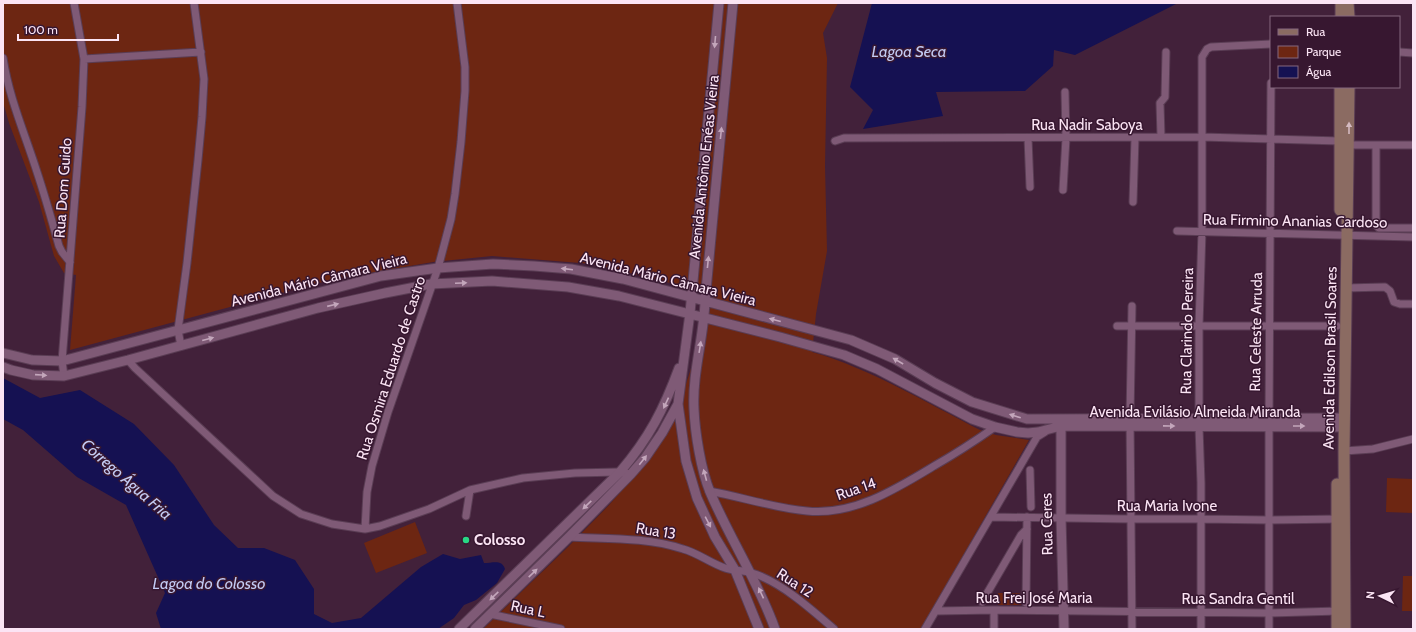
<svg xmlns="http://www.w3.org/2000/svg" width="1416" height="632" viewBox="0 0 1416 632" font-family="Cabin,sans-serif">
<rect width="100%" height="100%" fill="#42213a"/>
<!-- green -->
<path fill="#6d2612" d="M3 3H838L823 33 827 58 825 166 827 251 816 314 812 352C871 369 925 402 980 430L996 435 1029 440 921 629H483L569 546 609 505 646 463 675 418 715 294 593 264 492 256 433 262 334 279 70 350 76 275 64 273 54 256 39 202 9 123 3 102Z
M1387 478 1413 479V513L1386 512Z
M415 522 427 553 376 573 364 543Z
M1403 576H1413V611H1402Z
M998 593H1020L1021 605H998Z"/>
<!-- water -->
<path fill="#151152" d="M872 3H1178L1075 55 1054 50 1053 66 1025 91 936 92 943 116 863 129 873 110 850 87Z
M3 378 40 398 80 390 134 424 174 465 214 525 238 548H264L295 560 314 589V614L332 623 361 618 421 567 443 554 460 559 481 555 484 563C493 563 502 559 505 569L497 583 476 600 464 605 454 618 438 629H161L156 613 165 593 126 505 77 477 23 430 3 419Z"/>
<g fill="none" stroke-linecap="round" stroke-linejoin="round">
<defs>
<path id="minor" d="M1399 52 1413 53
M3 58C9 98 25 134 37 172 45 196 52 221 59 246L62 252 70 262
M84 59 201 52
M1161 137 1160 103 1165 97 1166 52
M1028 138 1030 187
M835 141 844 138 1202 137 1340 141
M1345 145H1413
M1376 145V225L1379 228H1413
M1063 190 1066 138 1065 92
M1133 202 1135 138
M1177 231 1413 237
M1345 288 1385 287 1390 291 1394 302 1400 304H1413
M1132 306 1130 418 1132 629
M1117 326H1337
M181 346 178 330 187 263 198 160 202 117 204 79 194 3
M128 360 135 368 273 496 301 514 332 524 365 529 380 526 429 509 470 490 523 478 575 473 618 472 631 474
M64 376 62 361 82 107 84 59 74 3
M1344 451 1373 449 1413 439
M1030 470 1031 507
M709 491C742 497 774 508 807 511 853 516 896 489 934 466 955 454 975 441 995 427
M466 516 470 490
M991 517 1130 519H1201L1269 520 1340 519
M365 529 367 492 372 466 388 412 438 268 451 219 455 194 461 142 465 91V67L457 3
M569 537C607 539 646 537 683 549 698 553 710 563 725 568 733 571 743 570 752 573 781 582 811 609 834 629
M982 602 1021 535 1027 529
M1026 603 1027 517
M936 611 994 610 1269 613 1339 611
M490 614 561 629
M925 629 1037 437 1045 432
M994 629V610
M1201 629V483L1199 427V326L1202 231V57L1207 49 1211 47 1271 44
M1269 629V418L1271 83"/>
<path id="tertiary" d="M719 3 690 313 678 404 686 461 697 498 715 537 735 570 759 629
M733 3 705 301C704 337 692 373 694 409 695 433 701 470 710 492 730 539 758 581 775 629
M3 353 32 360 62 361 381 276 438 268 493 264 534 266 571 269 623 279 851 340 895 359 935 383 972 402 1027 419 1344 418
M3 367 11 370 33 375 64 376 128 360 318 308 385 293 431 284 492 281 568 287 619 296 780 337 844 355 877 369 972 419 995 427 1017 432 1028 433 1038 432 1061 426 1344 427
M1062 421 1061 426V518L1064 629
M459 629 620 472C649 438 664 409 679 368
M475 629 569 537 631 474 645 458 662 433 678 404"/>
<path id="secondary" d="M1348 3 1349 17
M1341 17V3
M1340 87V210
M1337 484V629
M1345 629 1344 451 1349 87"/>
</defs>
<!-- minor casing -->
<use href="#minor" stroke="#5a3d54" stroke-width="9"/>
<!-- tertiary casing -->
<use href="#tertiary" stroke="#5a3d54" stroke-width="11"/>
<!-- secondary casing -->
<use href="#secondary" stroke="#5a3d54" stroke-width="13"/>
<!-- minor -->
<use href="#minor" stroke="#7f5a76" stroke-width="7"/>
<!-- tertiary -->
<use href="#tertiary" stroke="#7f5a76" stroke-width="9"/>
<!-- secondary -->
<use href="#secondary" stroke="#8b6b62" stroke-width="11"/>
</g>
<!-- one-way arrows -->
<defs><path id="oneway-solid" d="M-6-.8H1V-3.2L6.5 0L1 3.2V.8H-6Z"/></defs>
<g fill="#c3a6bb">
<use href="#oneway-solid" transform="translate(715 42) rotate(95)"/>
<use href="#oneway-solid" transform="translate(721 133) rotate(-84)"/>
<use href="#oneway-solid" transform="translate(708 262) rotate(-84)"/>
<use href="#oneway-solid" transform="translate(567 269) rotate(-173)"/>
<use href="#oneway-solid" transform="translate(461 283) rotate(-3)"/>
<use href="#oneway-solid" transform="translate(333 305) rotate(-13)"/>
<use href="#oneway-solid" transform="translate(775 320) rotate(-165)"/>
<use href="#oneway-solid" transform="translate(208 339) rotate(-15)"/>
<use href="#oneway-solid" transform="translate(700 347) rotate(-81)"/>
<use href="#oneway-solid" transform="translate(898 361) rotate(-150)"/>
<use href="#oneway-solid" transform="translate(41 375) rotate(4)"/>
<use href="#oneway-solid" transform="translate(666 403) rotate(115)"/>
<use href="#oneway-solid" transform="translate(1015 416) rotate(-163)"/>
<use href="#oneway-solid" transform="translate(1169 426) rotate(1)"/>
<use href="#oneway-solid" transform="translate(1299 426)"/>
<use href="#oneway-solid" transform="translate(643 460) rotate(-52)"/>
<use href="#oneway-solid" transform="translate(705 475) rotate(-105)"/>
<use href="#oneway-solid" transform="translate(587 505) rotate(136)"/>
<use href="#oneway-solid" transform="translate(708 522) rotate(62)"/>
<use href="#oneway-solid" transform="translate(533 573) rotate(-44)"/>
<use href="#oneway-solid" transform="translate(761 593) rotate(-115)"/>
<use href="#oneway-solid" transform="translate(494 596) rotate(136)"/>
</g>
<use fill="#d4bac1" href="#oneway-solid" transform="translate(1349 128) rotate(-90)"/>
<!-- markers -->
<circle fill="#28d885" stroke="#371730" stroke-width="1.5" cx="466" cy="540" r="4"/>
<g text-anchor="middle" stroke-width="3" stroke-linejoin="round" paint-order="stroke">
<!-- street labels -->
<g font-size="15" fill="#fbe4f4" stroke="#371730">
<text x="1087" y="130">Rua Nadir Saboya</text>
<text transform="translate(704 167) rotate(-84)" y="5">Avenida Antônio Enéas Vieira</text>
<text transform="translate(63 188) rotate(-86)" y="5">Rua Dom Guido</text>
<text transform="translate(1295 221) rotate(1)" y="5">Rua Firmino Ananias Cardoso</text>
<text transform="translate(668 279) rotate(14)" y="5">Avenida Mário Câmara Vieira</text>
<text transform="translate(319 280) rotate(-14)" y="5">Avenida Mário Câmara Vieira</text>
<text transform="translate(1187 331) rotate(-89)" y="5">Rua Clarindo Pereira</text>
<text transform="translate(1256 332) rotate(-89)" y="5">Rua Celeste Arruda</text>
<text transform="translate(1330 358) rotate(-89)" y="5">Avenida Edilson Brasil Soares</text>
<text transform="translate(391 368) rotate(-72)" y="5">Rua Osmira Eduardo de Castro</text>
<text x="1195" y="417">Avenida Evilásio Almeida Miranda</text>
<text transform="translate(856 489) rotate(-19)" y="5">Rua 14</text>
<text x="1167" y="511">Rua Maria Ivone</text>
<text transform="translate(1047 524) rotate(-91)" y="5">Rua Ceres</text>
<text transform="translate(656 531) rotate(9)" y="5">Rua 13</text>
<text transform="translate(795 583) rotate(33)" y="5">Rua 12</text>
<text x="1034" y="603">Rua Frei José Maria</text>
<text x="1238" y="604">Rua Sandra Gentil</text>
<text transform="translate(528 609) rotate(12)" y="5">Rua L</text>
</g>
<!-- poi labels -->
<g font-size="15" font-weight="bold" fill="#fbe4f4" stroke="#371730" text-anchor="start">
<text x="474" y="545">Colosso</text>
</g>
<!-- water labels -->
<g font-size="16" font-style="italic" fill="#c3cbf4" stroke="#371730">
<text x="909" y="57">Lagoa Seca</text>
<text transform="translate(127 479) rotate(41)" y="6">Córrego Água Fria</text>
<text x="209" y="589">Lagoa do Colosso</text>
</g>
</g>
<!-- border -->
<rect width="1416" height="632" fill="none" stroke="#fbe4f4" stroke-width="8"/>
<!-- legend -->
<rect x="1270" y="16" width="130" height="72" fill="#371730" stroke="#85697e"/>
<rect x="1278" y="29" width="20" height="6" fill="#8b6b62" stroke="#85697e"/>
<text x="1306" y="36" font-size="12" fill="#fbe4f4">Rua</text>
<rect x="1278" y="46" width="20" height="12" fill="#6d2612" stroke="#85697e"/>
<text x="1306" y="56" font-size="12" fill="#fbe4f4">Parque</text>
<rect x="1278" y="66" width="20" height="12" fill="#151152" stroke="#85697e"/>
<text x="1306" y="76" font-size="12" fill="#fbe4f4">Água</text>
<!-- north arrow -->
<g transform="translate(1380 596) rotate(275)" stroke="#371730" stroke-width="3" paint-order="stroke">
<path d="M0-3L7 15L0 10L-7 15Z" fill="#fbe4f4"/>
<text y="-6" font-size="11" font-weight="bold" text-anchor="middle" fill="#fbe4f4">N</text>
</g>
<!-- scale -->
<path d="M18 34v6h100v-6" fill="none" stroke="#fbe4f4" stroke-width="2"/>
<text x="24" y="34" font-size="12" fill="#fbe4f4" stroke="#371730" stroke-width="3" paint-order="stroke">100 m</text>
</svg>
